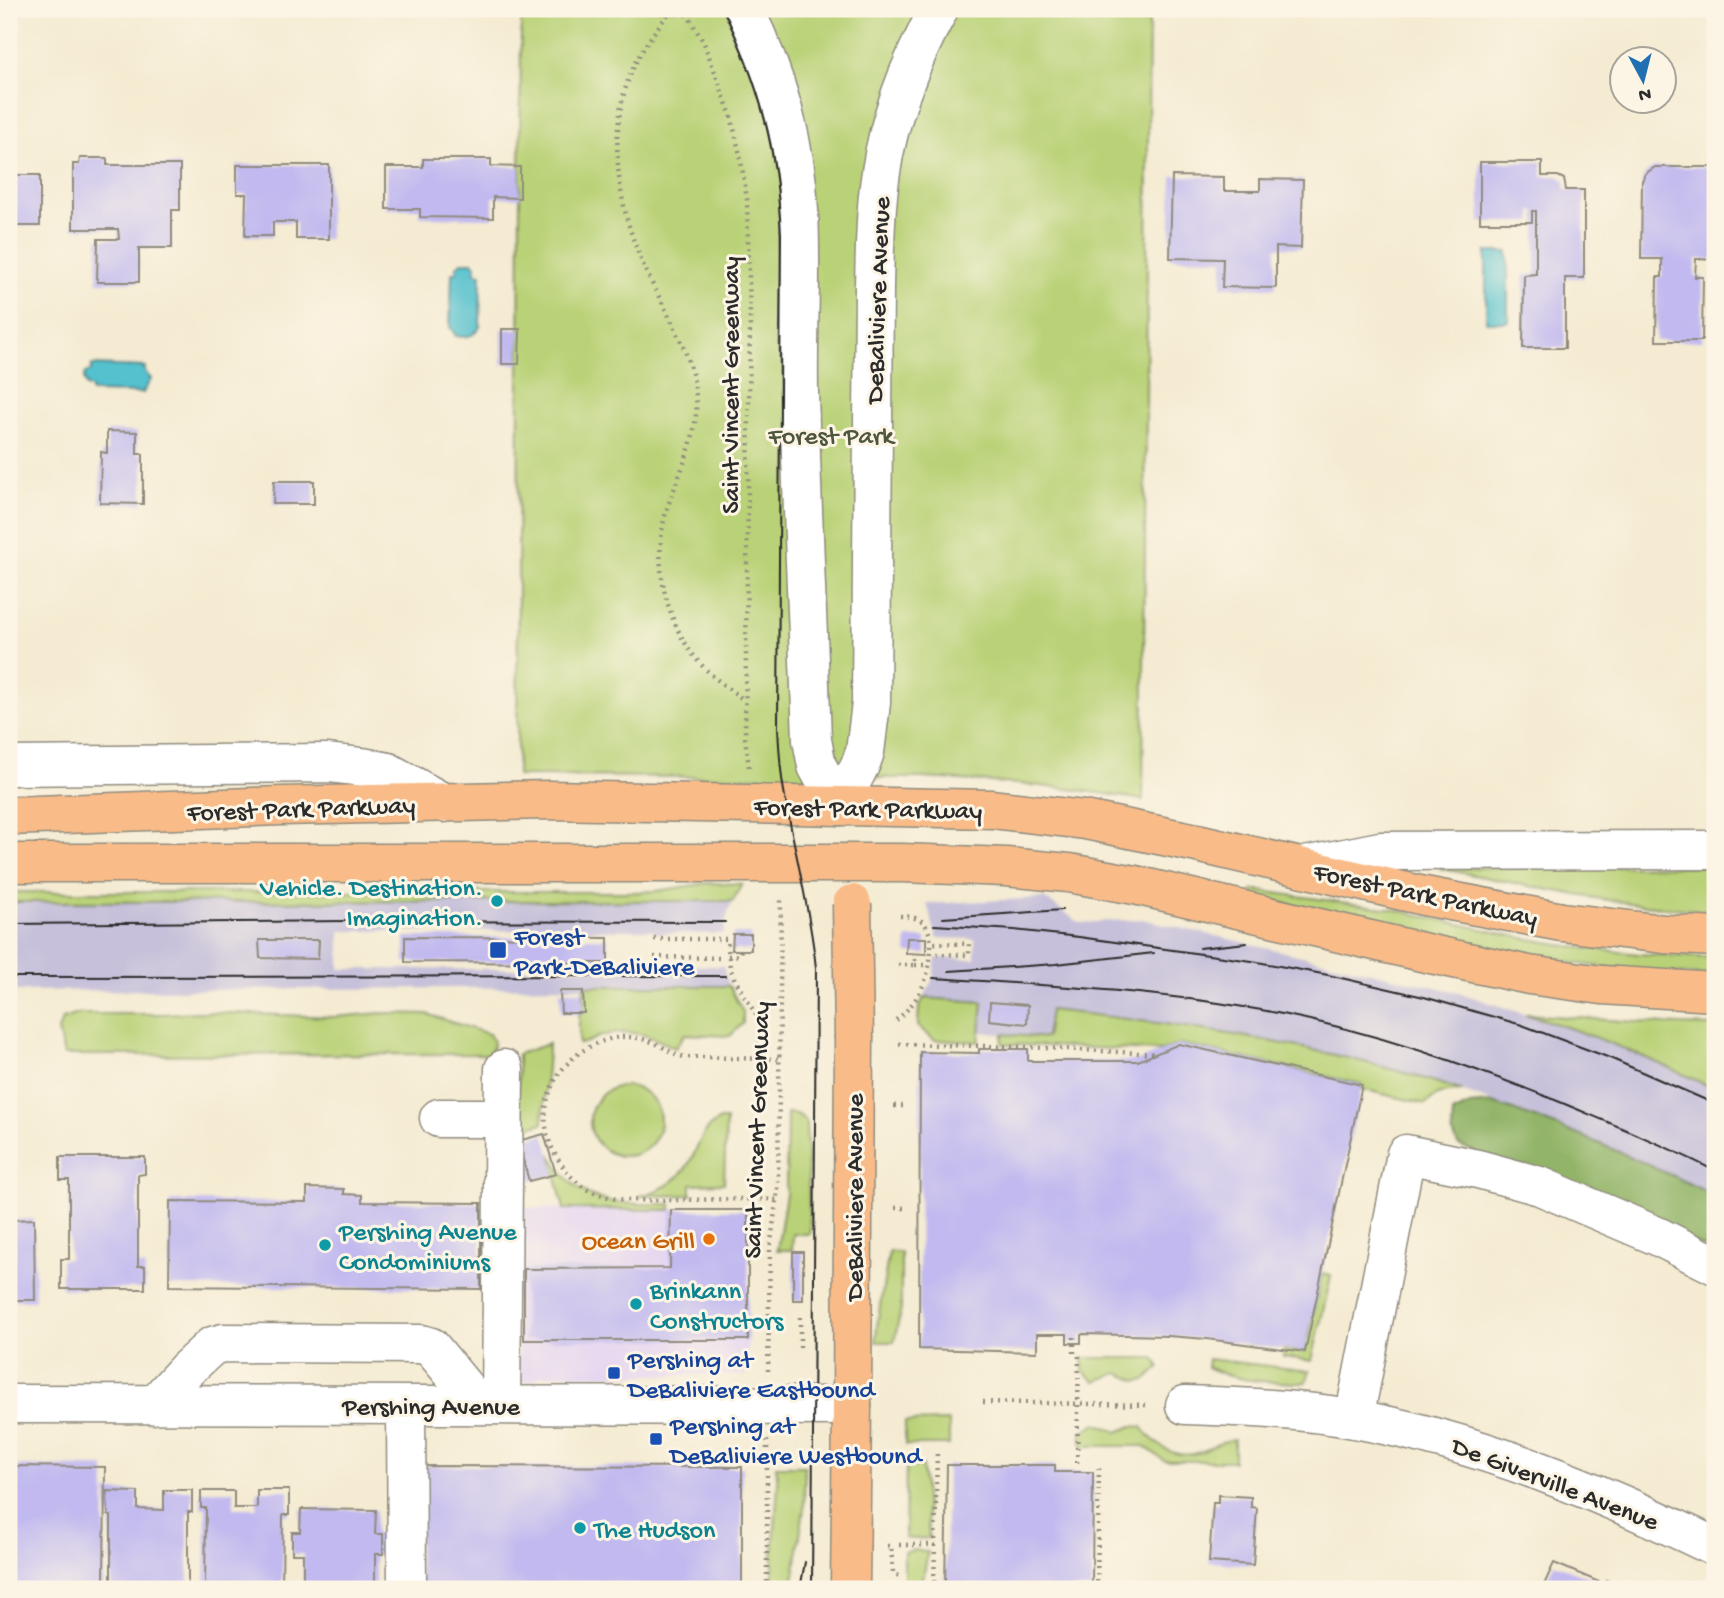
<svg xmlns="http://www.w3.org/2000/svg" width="1724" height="1598" viewBox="0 0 1724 1598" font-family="'Gochi Hand',sans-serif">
<rect width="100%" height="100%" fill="#fcf5e5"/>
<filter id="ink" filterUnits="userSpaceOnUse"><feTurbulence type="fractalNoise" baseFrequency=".0143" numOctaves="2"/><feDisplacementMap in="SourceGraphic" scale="14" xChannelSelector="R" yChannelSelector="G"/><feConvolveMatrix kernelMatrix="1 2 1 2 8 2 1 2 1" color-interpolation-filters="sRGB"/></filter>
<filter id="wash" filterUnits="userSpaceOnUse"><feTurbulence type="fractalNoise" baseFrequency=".00686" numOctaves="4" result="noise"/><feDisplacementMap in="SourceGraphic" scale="28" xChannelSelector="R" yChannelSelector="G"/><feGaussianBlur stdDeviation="1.57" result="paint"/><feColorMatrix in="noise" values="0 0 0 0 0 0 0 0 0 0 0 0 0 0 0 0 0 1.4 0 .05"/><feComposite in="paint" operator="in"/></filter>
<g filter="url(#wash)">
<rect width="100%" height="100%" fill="#f4ebd2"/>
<!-- built -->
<path fill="#e3d3f2" d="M514 1208 750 1210 747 1375H542L530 1383 519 1382Z"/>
<!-- industrial -->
<path fill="#c6c0da" d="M1044 898 1080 923 1142 919 1457 992 1600 1039 1670 1067 1715 1089V1196L1664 1172 1550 1122 1412 1074 1328 1053 1164 1024 1050 1010 1046 1039 980 1032 983 1002 924 998 933 978 936 958 975 959V939L937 938 927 904Z
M733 901 728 912 723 934 654 933 653 930 340 931V969H653L654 965 723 966 729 986 9 991V902Z"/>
<!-- green -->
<path fill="#b9d277" stroke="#727e51" stroke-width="2" d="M521 9H1149L1143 800C1069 787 996 781 921 778L517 776Z
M1715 866V911C1622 907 1530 886 1439 868Z
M707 883 742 884 733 901 9 902V892H636L657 891Z
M1253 890 1392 909 1518 937 1574 947 1639 954 1715 958V976L1635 971 1573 963 1477 946 1251 896Z
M584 986H729L743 1012V1023L730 1036 685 1034 675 1048C651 1036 632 1028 605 1035 596 1037 588 1043 579 1044V1013H583Z
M924 998 983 1002 979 1042 934 1040 918 1026 919 1007Z
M1050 1010C1190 1025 1330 1046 1463 1091 1446 1091 1439 1092 1425 1104L1361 1089V1084L1180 1044 1162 1051 1002 1044 1003 1034 1046 1038Z
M199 1012 334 1017 382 1013 427 1014 489 1034 493 1041 492 1054 64 1055 58 1031 62 1019 79 1014H163Z
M1525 1014 1679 1025 1715 1026V1089C1654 1060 1591 1033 1525 1014Z
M548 1044C548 1071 543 1097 543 1123L518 1130V1054Z
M590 1121a35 35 0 1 1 70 0a35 35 0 1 1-70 0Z
M787 1113C797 1113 801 1115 806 1123L810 1234H793L792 1250H777L786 1194Z
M720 1120H726L724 1183 691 1184V1195L639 1196C664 1191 683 1178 694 1154 702 1138 703 1129 720 1120Z
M550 1154C556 1163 562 1174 570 1181 597 1208 635 1204 671 1204V1210L564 1209Z
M889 1251 901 1253V1309L894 1342H876L877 1325Z
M1322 1274 1331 1276 1312 1361 1283 1357 1284 1349 1305 1352Z
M1083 1358H1154L1160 1367 1146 1380 1137 1381 1118 1373 1095 1381 1083 1371Z
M1208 1359 1310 1371 1306 1382 1300 1383C1267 1381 1238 1383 1207 1367Z
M949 1421V1445H905V1422Z
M1096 1423 1118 1432 1132 1426 1142 1427C1157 1447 1177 1462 1203 1451 1214 1446 1222 1441 1234 1439V1461H1165L1144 1446H1082V1432Z
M776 1466H805L804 1509 792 1589H773V1555L778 1485Z
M906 1466H922L929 1538 915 1539 905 1538Z
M915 1550 928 1552 921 1589H904V1552Z"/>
<!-- forest -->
<path fill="#92b468" stroke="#5e704a" stroke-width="2" d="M1493 1103C1569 1129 1643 1161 1715 1196V1252L1458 1145 1452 1131 1453 1113 1470 1105Z"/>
<!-- water -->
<path fill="#55c1ce" stroke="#40767c" stroke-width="2" d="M1486 252H1508V322H1486Z
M461 262H472L476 265 475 273 481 274 480 327C474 336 467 338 456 336L450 327 452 273H457L456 268Z
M92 365 145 367V372L151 379C149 385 145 386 143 393L91 392V388L86 386C84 382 83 378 85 373L91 371Z"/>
<g id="blocks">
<!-- building -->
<path fill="#c1b9ef" d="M80 158H107V165H180V210H172V248H139V282H97L98 239H119L118 229H73V164H79Z
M423 159H491V166L520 167V198L493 197V218L420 217V209H386V167H423Z
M1480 162H1542V176H1558L1564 179 1566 190H1584V278H1565V348H1523L1524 275 1536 274V211H1532V222H1480Z
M237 165H329V239H296V222H273V236H245L246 194H237Z
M1655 167H1715V259H1696L1695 277H1703L1702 341H1656L1657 277H1662V259H1641L1642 181 1645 174Z
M9 175H40V226H9Z
M1172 176 1224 177V191H1260V179L1303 180 1301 248 1276 247V288L1222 287 1223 259 1170 258Z
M502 329H520L519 364H502Z
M107 431 137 432V454H143V504L100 503 101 452 107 453Z
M274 481H314V504H273Z
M733 934H751V950H732Z
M405 937 608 938V963L405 962Z
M907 938H926V954L906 953Z
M259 940H319L318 959 260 958Z
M560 991H583L584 1013H561Z
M990 1002 1028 1005 1027 1024 989 1020Z
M1179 1044 1362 1085 1305 1352 1207 1339 1168 1336 1083 1334 1081 1335V1343H1067V1334H1037V1352L919 1349 920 1052 979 1053V1049H1028V1061H1138Z
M544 1134 556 1174 529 1181 518 1141Z
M60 1157H145V1174L138 1175V1266H145V1289H61V1259H69V1180H60Z
M307 1188 344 1189V1194L362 1195V1202L481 1203V1289L169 1286 170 1201 307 1202Z
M671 1210H748V1340H524V1269L670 1268Z
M34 1219 35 1300H9V1233H13V1220Z
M793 1252H803V1300H793Z
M947 1465H1055V1472H1093L1092 1589H945Z
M9 1466 105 1467 104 1589H9Z
M419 1466 742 1467V1589H419Z
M164 1490H192V1512H188V1589H111V1516L108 1515 107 1491 138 1492V1509L164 1510Z
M257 1490H289V1515H283L282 1589H205L206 1508H201V1491H234V1508H257Z
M1218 1495 1251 1497V1507L1257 1508 1253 1565 1209 1562 1213 1503H1218Z
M301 1509 376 1510 375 1534H383V1554H375V1589H303V1554H292V1532H300Z
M1554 1563 1599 1582 1595 1589H1542Z
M1606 1580 1625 1589H1602Z"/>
</g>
</g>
<g filter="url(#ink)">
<use href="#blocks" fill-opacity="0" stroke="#908b7e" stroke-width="2"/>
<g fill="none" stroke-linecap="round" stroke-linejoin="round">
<defs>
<path id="minor" d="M744 9C775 71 796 141 799 211 802 271 798 331 799 391 802 507 808 624 812 740L817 766 839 806
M9 766 328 763 362 767 388 772 444 803
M839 806 861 763 865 752 871 703 874 286C875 248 875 210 881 172 889 116 912 59 939 9
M1300 867 1380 851 1715 850
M439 1118H503
M9 1404 852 1406
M154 1405 186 1370 212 1346 223 1343 421 1344 431 1347 479 1405
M501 1405 504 1069
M1185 1405C1241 1407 1299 1409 1355 1419 1481 1442 1600 1492 1715 1547
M406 1406 407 1589
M1354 1419 1406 1154 1478 1169 1540 1186 1657 1236 1715 1265"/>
<path id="major" d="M9 816 281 806 549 800 992 809 1085 820 1197 843 1424 896 1562 922 1664 934 1715 937
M9 863H902L1006 867 1069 873 1135 885 1426 953 1529 975 1602 985 1715 992
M850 1589 852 1406 854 1039"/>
</defs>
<!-- minor casing -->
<use href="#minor" stroke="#908b7e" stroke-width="41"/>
<!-- major casing -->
<use href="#major" stroke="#908b7e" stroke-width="41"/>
<!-- path -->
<path stroke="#908b7e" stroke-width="4.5" stroke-dasharray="2 5" stroke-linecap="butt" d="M672 9C658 27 644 45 634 66 604 130 618 214 648 275 667 315 693 353 696 398 699 438 679 472 667 509 653 554 662 607 687 646 701 669 723 685 744 700
M681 9 690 19 704 43 731 116 740 155 747 199 750 318 745 738 749 767
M900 916C921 917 928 921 931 943
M654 939H727L730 968 735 980 758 1018 760 1030V1059H778
M728 956 739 955 741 950
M654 957 723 958
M898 965H915V953
M915 965H929
M896 1020C921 1000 931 975 931 943L969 944V955L937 954
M899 1044 1027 1047 1156 1054
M760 1059C742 1058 725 1058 707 1057 698 1057 689 1058 680 1056 673 1054 668 1050 661 1046 649 1040 634 1036 621 1037 561 1044 525 1107 558 1159 567 1173 577 1185 592 1192 616 1203 645 1200 671 1200 706 1200 742 1198 777 1200
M894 1106H907
M895 1208H909
M800 1347V1314
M1074 1353V1334
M768 1371 770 1250 778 1188 781 898
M983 1402 1149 1405
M1077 1463 1079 1353
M899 1545H935
M887 1546H891L893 1572 899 1576
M767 1589V1440
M934 1589 937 1451
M1097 1589 1099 1465"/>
<!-- minor -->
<use href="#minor" stroke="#fff" stroke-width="38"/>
<!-- major -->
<use href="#major" stroke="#f9bc89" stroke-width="38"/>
<!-- tram -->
<path stroke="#2b2b2b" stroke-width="2" d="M723 9C760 85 777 149 781 234L778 727C779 748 780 770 784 791 794 850 810 908 816 968L812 1589
M943 918 1062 910
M9 924 347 921 725 922
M934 925 1014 930 1079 937 1252 961 1328 975 1424 997 1522 1025 1610 1058 1715 1104
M1199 948 1247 943
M949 971 1056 964 1154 953
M9 977 725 976
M933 978C1048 985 1163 991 1277 1013 1374 1032 1468 1065 1560 1102 1612 1124 1665 1145 1715 1171
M800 1589 805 1562"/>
<defs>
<path id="major-bridge" d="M852 904 854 1039"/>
</defs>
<!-- major-bridge casing -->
<use href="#major-bridge" stroke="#908b7e" stroke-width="41" stroke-linecap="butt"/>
<!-- major-bridge -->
<use href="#major-bridge" stroke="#f9bc89" stroke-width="38"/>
</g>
</g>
<!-- markers -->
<g fill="#0f9aa8" stroke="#fcf5e5" stroke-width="2.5">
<circle cx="497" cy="901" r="7"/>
<circle cx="325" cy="1245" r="7"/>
<circle cx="636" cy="1304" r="7"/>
<circle cx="580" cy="1528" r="7"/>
</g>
<g fill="#1a4fb4" stroke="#fcf5e5" stroke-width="2.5">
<rect x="489" y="941" width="18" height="18" rx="3.5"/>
<rect x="607" y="1366" width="14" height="14" rx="3.5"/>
<rect x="649" y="1432" width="14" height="14" rx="3.5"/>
</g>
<circle fill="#e8710a" stroke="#fcf5e5" stroke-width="2.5" cx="709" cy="1239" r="7"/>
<g text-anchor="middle" stroke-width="6" stroke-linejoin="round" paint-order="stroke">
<!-- street labels -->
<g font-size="26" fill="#2b2b2b" stroke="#fcf5e5">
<text transform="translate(876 300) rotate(-88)" y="9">DeBaliviere Avenue</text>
<text transform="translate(729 385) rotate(-90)" y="9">Saint Vincent Greenway</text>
<text transform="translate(301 807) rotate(-2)" y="9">Forest Park Parkway</text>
<text transform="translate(868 807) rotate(1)" y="9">Forest Park Parkway</text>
<text transform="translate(1426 893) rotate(12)" y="9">Forest Park Parkway</text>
<text transform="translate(755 1130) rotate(-88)" y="9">Saint Vincent Greenway</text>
<text transform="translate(853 1197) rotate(-90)" y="9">DeBaliviere Avenue</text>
<text x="431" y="1414">Pershing Avenue</text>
<text transform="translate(1556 1482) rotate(21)" y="9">De Giverville Avenue</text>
</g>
<!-- park labels -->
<g font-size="26" fill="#4e553e" stroke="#fcf5e5">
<text x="831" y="443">Forest Park</text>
</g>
<!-- culture labels -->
<g font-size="26" fill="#0d838f" stroke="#fcf5e5" text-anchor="start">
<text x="483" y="895" text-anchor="end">Vehicle. Destination.<tspan x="483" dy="30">Imagination.</tspan></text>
<text x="339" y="1239">Pershing Avenue<tspan x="339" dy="30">Condominiums</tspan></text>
<text x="650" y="1298">Brinkann<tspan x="650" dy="30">Constructors</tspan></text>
<text x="594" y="1537">The Hudson</text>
</g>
<!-- transit labels -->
<g font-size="26" fill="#164399" stroke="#fcf5e5" text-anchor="start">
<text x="514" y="944">Forest<tspan x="514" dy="30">Park-DeBaliviere</tspan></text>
<text x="628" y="1367">Pershing at<tspan x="628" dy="30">DeBaliviere Eastbound</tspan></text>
<text x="670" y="1433">Pershing at<tspan x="670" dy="30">DeBaliviere Westbound</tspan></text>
</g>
<!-- food labels -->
<g font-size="26" fill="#c56008" stroke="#fcf5e5" text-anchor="end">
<text x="695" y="1248">Ocean Grill</text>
</g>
</g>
<!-- margin -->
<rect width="1724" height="1598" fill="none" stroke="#fcf5e5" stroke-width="35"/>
<!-- north arrow -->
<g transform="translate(1643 80) rotate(173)"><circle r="33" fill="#fcf5e5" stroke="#a8a49b" stroke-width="2"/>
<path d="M0-5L12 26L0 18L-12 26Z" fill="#1f6fb2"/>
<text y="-10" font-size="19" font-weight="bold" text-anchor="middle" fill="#2b2b2b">N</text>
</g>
</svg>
